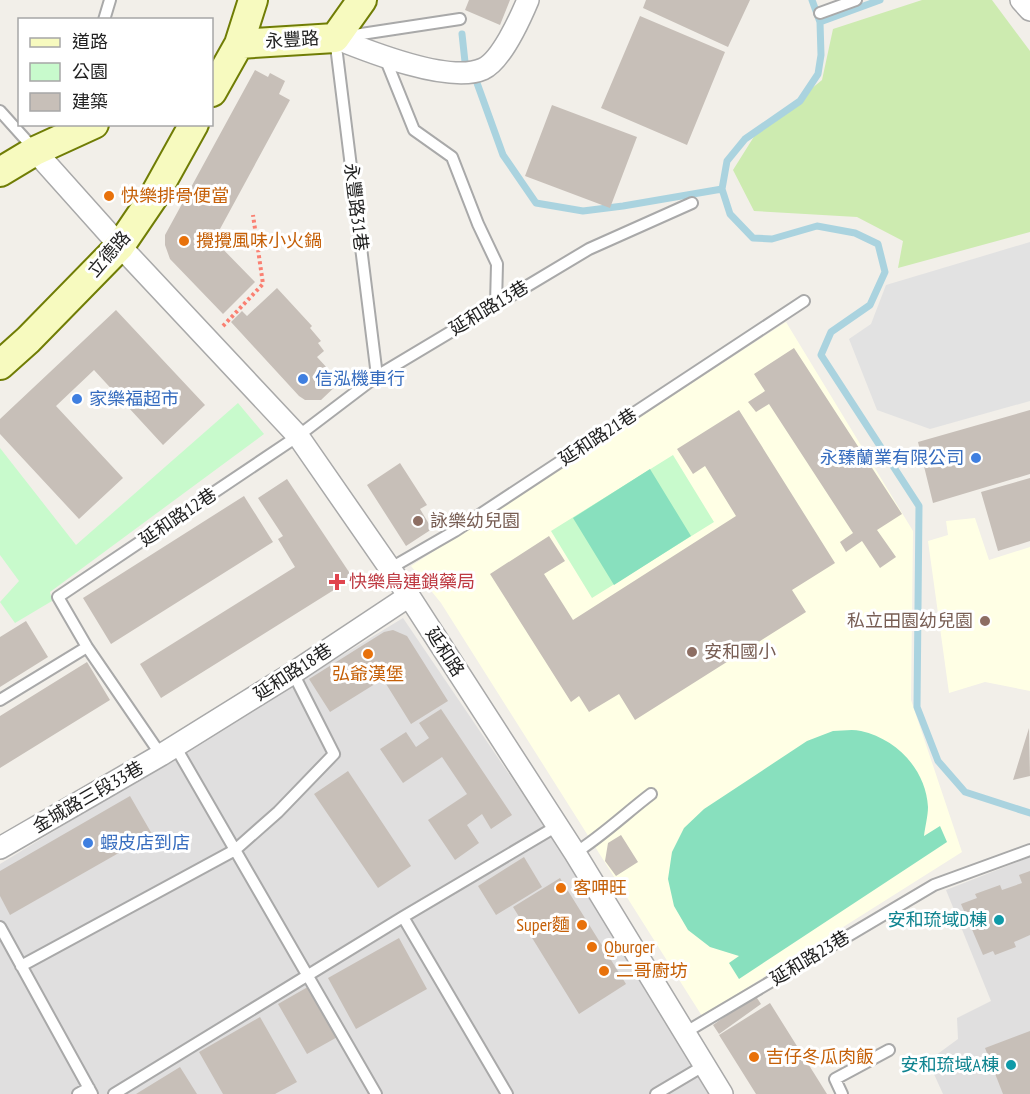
<svg xmlns="http://www.w3.org/2000/svg" width="1030" height="1094" viewBox="0 0 1030 1094" font-family="'PT Sans Narrow','Noto Sans TC',sans-serif">
<rect width="100%" height="100%" fill="#f2efe9"/>
<!-- residential -->
<path fill="#e0dfdf" d="M403 618 632 955 712 1094H0V864Z
M1030 857V1094H943L928 1061 958 1039 957 1018 991 1001 946 890Z"/>
<!-- education -->
<path fill="#ffffe5" d="M786 322 913 531 911 700 962 852 702 1016 441 603 411 566Z
M975 518 989 560 1030 547V691L985 682 949 693 928 541 948 535 946 521Z"/>
<!-- grass -->
<path fill="#cdebb0" d="M922 0H992L1030 51V232L898 268 903 241 857 217 754 211 733 170 755 135 822 80 833 29Z"/>
<!-- park -->
<path fill="#c8facc" d="M238 403 264 434 50 592 52 601 15 623 0 602 19 581 0 555V448L76 545Z
M673 455 714 522 592 598 551 531Z"/>
<!-- pitch -->
<path fill="#88e0be" d="M650 469 691 536 614 585 573 518Z
M833 731C842 731 852 729 861 731 897 739 926 770 928 807 928 816 925 827 924 836L940 826 947 842 739 979 729 963 739 956 710 947 688 930 674 906 668 879 672 852 684 828 704 809 807 741Z"/>
<!-- parking -->
<path fill="#e2e2e2" d="M1030 242V401L930 429 877 410 849 339 871 324 886 285Z"/>
<g fill="none" stroke-linecap="round" stroke-linejoin="round">
<!-- stream -->
<path stroke="#aad3df" stroke-width="7" d="M812 0 820 22 821 55 818 74 800 101 745 139 727 161 722 189 730 214 753 238 772 239 817 226 855 233 878 244 885 272 870 305 831 332 821 355 919 506 917 707 938 761 965 792 1030 813
M820 22 880 0
M462 34 465 62 477 83 503 155 536 203 583 211 623 206 722 189"/>
</g>
<!-- building -->
<path fill="#c7bfb8" d="M469 0H510L500 25 465 10Z
M646 0H750L728 47 643 8Z
M640 16 725 52 687 145 601 108Z
M255 70 268 77 270 73 285 81 279 94 290 100 214 240 255 282 223 314 170 259 165 245V235Z
M552 105 637 137 610 208 525 176Z
M277 288 312 326 310 328 321 341 318 343 324 351 317 357 340 382 321 400H305L299 396 231 322 242 311 247 316Z
M116 310 205 405 163 445 94 370 56 406 123 478 79 519 0 434V419Z
M794 348 902 514 877 530 896 557 880 568 862 541 846 552 840 542 853 533 769 404 756 412 748 402 765 391 754 374Z
M739 410 835 563 792 590 806 612 635 720 619 694 589 712 579 696 571 702 490 574 549 536 565 561 544 574 573 620 736 516 705 466 693 474 677 449Z
M1030 410V474L933 503 918 442Z
M400 463 427 505 420 509 432 529 406 546 367 485Z
M1030 478V541L998 551 981 492Z
M287 479 353 578 161 698 140 664 295 567 278 539 283 536 258 498Z
M244 496 273 542 111 644 83 598Z
M26 621 48 657 0 687V637Z
M393 630 407 636 448 701 411 724 383 679 330 712 309 679 384 632Z
M87 662 110 700 0 768V716Z
M441 709 512 815 491 829 482 814 467 825 479 843 455 860 428 820 467 794 442 757 403 783 380 749 406 732 416 747 429 738 419 723Z
M1029 728 1030 776 1013 780Z
M348 771 411 866 378 888 314 794Z
M130 796 152 834 10 915 0 896V871Z
M621 835 638 862 616 876 605 861 608 843Z
M524 857 542 887 496 915 478 886Z
M1030 871V935L1014 942 1016 947 995 955 993 951 983 955 961 904 977 898 975 894 1000 885 1002 890 1022 883 1019 875Z
M560 878 626 984 579 1014 513 907Z
M399 938 427 989 356 1029 328 978Z
M313 984 341 1035 307 1054 278 1004Z
M755 995 761 1004 719 1034 713 1025Z
M770 1003 827 1094H756L719 1035Z
M260 1017 297 1082 275 1094H223L199 1052Z
M1030 1031V1094H1003L985 1048Z
M180 1067 197 1094H136L149 1086Z"/>
<g fill="none" stroke-linecap="round" stroke-linejoin="round">
<defs>
<path id="lane" d="M820 13 856 0
M104 20 110 0
M385 58 414 130 452 157 478 224 497 264 496 304
M0 111 35 150
M377 376 335 38 460 19
M389 569 455 531 804 301
M0 700 87 647
M175 746 376 1094
M161 755 87 647 58 597 298 436 377 376 589 249 692 203
M575 853C602 836 626 813 651 794
M403 917 507 1094
M0 927 92 1094
M21 966 235 850 278 812 334 754 293 673
M686 1032 934 885 1030 850
M78 1094 89 1088
M114 1094 403 917 557 826
M656 1094 705 1065
M842 1094 835 1079 889 1050"/>
<path id="street" d="M1021 0 1030 10
M335 38C367 51 450 84 483 69 501 61 520 19 528 0
M35 151 120 246 298 436 409 596 575 853 722 1094
M0 848 161 755 293 673 409 596"/>
<path id="secondary" d="M239 44 335 38 362 0
M212 92 239 44 253 0
M0 172 35 151 94 124
M0 365 28 340 120 246 154 196 194 124"/>
</defs>
<!-- lane casing -->
<use href="#lane" stroke="#a9a9a9" stroke-width="14"/>
<!-- street casing -->
<use href="#street" stroke="#a9a9a9" stroke-width="24"/>
<!-- secondary casing -->
<use href="#secondary" stroke="#707d05" stroke-width="32"/>
<!-- path -->
<path stroke="#fa8072" stroke-width="4" stroke-dasharray="3 3" stroke-linecap="butt" d="M223 326 263 284 253 215"/>
<!-- lane -->
<use href="#lane" stroke="#fff" stroke-width="10"/>
<!-- street -->
<use href="#street" stroke="#fff" stroke-width="21"/>
<!-- secondary -->
<use href="#secondary" stroke="#f7fabf" stroke-width="28"/>
</g>
<!-- markers -->
<g fill="#e8710a" stroke="#fff" stroke-width="2">
<circle cx="109" cy="196" r="6"/>
<circle cx="184" cy="241" r="6"/>
<circle cx="368" cy="654" r="6"/>
<circle cx="561" cy="888" r="6"/>
<circle cx="582" cy="925" r="6"/>
<circle cx="592" cy="947" r="6"/>
<circle cx="604" cy="971" r="6"/>
<circle cx="754" cy="1057" r="6"/>
</g>
<g fill="#3f7fe0" stroke="#fff" stroke-width="2">
<circle cx="303" cy="379" r="6"/>
<circle cx="77" cy="399" r="6"/>
<circle cx="976" cy="458" r="6"/>
<circle cx="88" cy="843" r="6"/>
</g>
<g fill="#8d6e63" stroke="#fff" stroke-width="2">
<circle cx="418" cy="521" r="6"/>
<circle cx="985" cy="621" r="6"/>
<circle cx="692" cy="652" r="6"/>
</g>
<path fill="#e0444e" stroke="#fff" stroke-width="2" d="M334 573h6v6h6v6h-6v6h-6v-6h-6v-6h6z"/>
<g fill="#0f9aa8" stroke="#fff" stroke-width="2">
<circle cx="999" cy="920" r="6"/>
<circle cx="1011" cy="1065" r="6"/>
</g>
<g text-anchor="middle" stroke-width="6" stroke-linejoin="round" paint-order="stroke">
<!-- street labels -->
<g font-size="18" fill="#222" stroke="#fff">
<text transform="translate(292 40) rotate(-4)" y="6">永豐路</text>
<text transform="translate(356 207) rotate(83)" y="6">永豐路31巷</text>
<text transform="translate(109 254) rotate(-49)" y="6">立德路</text>
<text transform="translate(489 308) rotate(-31)" y="6">延和路13巷</text>
<text transform="translate(598 437) rotate(-33)" y="6">延和路21巷</text>
<text transform="translate(178 517) rotate(-34)" y="6">延和路12巷</text>
<text transform="translate(445 652) rotate(57)" y="6">延和路</text>
<text transform="translate(293 672) rotate(-33)" y="6">延和路18巷</text>
<text transform="translate(88 797) rotate(-30)" y="6">金城路三段33巷</text>
<text transform="translate(810 958) rotate(-31)" y="6">延和路23巷</text>
</g>
<!-- food labels -->
<g font-size="18" fill="#c56008" stroke="#fff" text-anchor="start">
<text x="121" y="202">快樂排骨便當</text>
<text x="196" y="247">攪攪風味小火鍋</text>
<text x="368" y="680" text-anchor="middle">弘爺漢堡</text>
<text x="573" y="894">客呷旺</text>
<text x="570" y="931" text-anchor="end">Super麵</text>
<text x="604" y="953">Qburger</text>
<text x="616" y="977">二哥廚坊</text>
<text x="766" y="1063">吉仔冬瓜肉飯</text>
</g>
<!-- shop labels -->
<g font-size="18" fill="#366cbe" stroke="#fff" text-anchor="start">
<text x="315" y="385">信泓機車行</text>
<text x="89" y="405">家樂福超市</text>
<text x="964" y="464" text-anchor="end">永臻蘭業有限公司</text>
<text x="100" y="849">蝦皮店到店</text>
</g>
<!-- education labels -->
<g font-size="18" fill="#785e54" stroke="#fff" text-anchor="start">
<text x="430" y="527">詠樂幼兒園</text>
<text x="973" y="627" text-anchor="end">私立田園幼兒園</text>
<text x="704" y="658">安和國小</text>
</g>
<!-- health labels -->
<g font-size="18" fill="#be3a42" stroke="#fff" text-anchor="start">
<text x="349" y="588">快樂鳥連鎖藥局</text>
</g>
<!-- culture labels -->
<g font-size="18" fill="#0d838f" stroke="#fff" text-anchor="end">
<text x="987" y="926">安和琉域D棟</text>
<text x="999" y="1071">安和琉域A棟</text>
</g>
</g>
<!-- legend -->
<rect x="18" y="18" width="195" height="108" fill="#ffffff" stroke="#a7a7a7" stroke-width="1.5"/>
<rect x="30" y="38" width="30" height="9" fill="#f7fabf" stroke="#a7a7a7" stroke-width="1.5"/>
<text x="72" y="48" font-size="18" fill="#222222">道路</text>
<rect x="30" y="63" width="30" height="18" fill="#c8facc" stroke="#a7a7a7" stroke-width="1.5"/>
<text x="72" y="78" font-size="18" fill="#222222">公園</text>
<rect x="30" y="93" width="30" height="18" fill="#c7bfb8" stroke="#a7a7a7" stroke-width="1.5"/>
<text x="72" y="108" font-size="18" fill="#222222">建築</text>
</svg>
